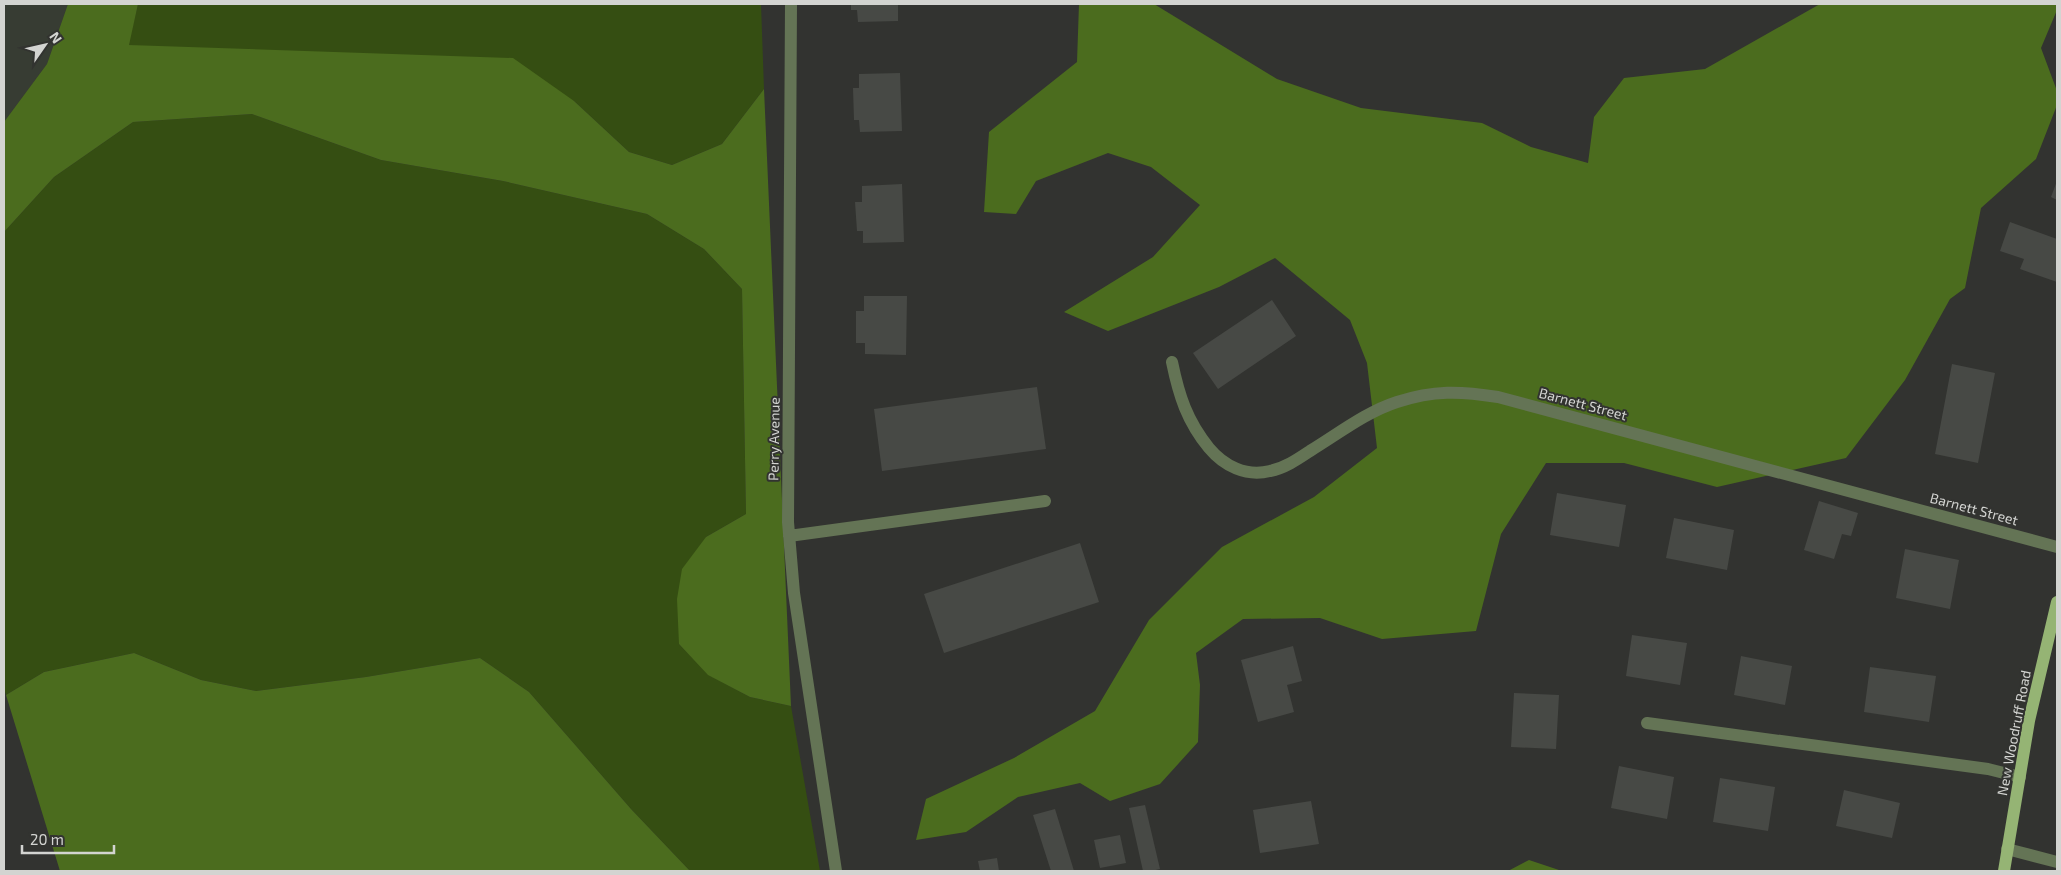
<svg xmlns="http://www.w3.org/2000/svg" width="2061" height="875" viewBox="0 0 2061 875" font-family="'Exo 2',sans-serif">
<rect width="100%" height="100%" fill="#323330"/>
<!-- built -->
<path fill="#373c33" d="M4 4H68L47 64 4 122Z"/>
<!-- green -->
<path fill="#354e12" d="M138 4H761L764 89 722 144 672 165 629 152 574 101 128 45Z
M252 114 381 160 503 181 647 214 704 249 742 289 746 514 706 537 679 644 709 675 750 697 791 706 820 871H690L631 809 529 692 480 658 366 677 256 691 201 680 134 653 44 672 6 695 4 689V232L54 177 133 122Z"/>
<!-- forest -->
<path fill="#4b6c1e" d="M68 4H138L129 45 513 58 574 101 629 152 672 165 722 144 764 89 791 706 750 697 708 675 679 644 677 599 682 569 706 537 746 514 742 289 704 249 647 214 503 181 381 160 252 114 133 122 54 177 4 232V122L47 64Z
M1079 4H1154L1277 79 1361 108 1482 123 1531 147 1588 163 1594 117 1624 78 1705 69 1820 4H2057V10L2041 48 2057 91V105L2036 159 1981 208 1965 288 1950 299 1905 380 1846 458 1717 487 1624 463H1546L1501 534 1476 631 1382 639 1320 618 1243 619 1196 653 1200 685 1198 742 1160 784 1110 801 1080 783 1018 797 966 832 916 840 926 799 1014 758 1095 711 1149 620 1222 547 1314 497 1377 448 1367 363 1350 320 1275 258 1219 287 1108 331 1064 312 1153 257 1200 205 1151 167 1108 153 1036 181 1016 214 984 212 989 132 1077 62Z
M134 653 201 680 256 691 366 677 480 658 529 692 631 809 690 871H60L6 695 44 672Z
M1529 860 1562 871H1508Z"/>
<!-- building -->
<path fill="#474945" d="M851 4H898V21L858 22 857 10H851Z
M900 73 902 131 860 132 859 120H854L853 88H859V74Z
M2057 181V200L2051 197Z
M902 184 904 242 863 243V231H857L855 202H862V186Z
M2010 222 2057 239V282L2020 269 2024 259 2000 251Z
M864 296H907L906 355 865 354V343H856V311H864Z
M1272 300 1296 336 1218 389 1193 353Z
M1952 364 1995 373 1978 463 1935 454Z
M1037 387 1046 449 882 471 874 409Z
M1557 493 1626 505 1619 547 1550 535Z
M1819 501 1858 513 1851 536 1842 534 1834 559 1804 550Z
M1674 518 1734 530 1727 570 1666 558Z
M1080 543 1099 602 944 653 924 594Z
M1905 549 1959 560 1950 609 1896 598Z
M1632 635 1687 643 1680 685 1626 676Z
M1293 646 1302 681 1287 685 1294 712 1258 722 1241 660Z
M1741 656 1792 666 1785 705 1734 695Z
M1870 667 1936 676 1929 722 1864 712Z
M1514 693 1559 695 1556 749 1511 747Z
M1619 766 1674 777 1667 819 1611 808Z
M1720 778 1775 787 1768 831 1713 822Z
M1844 790 1900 803 1892 838 1836 826Z
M1311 801 1319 844 1260 853 1253 810Z
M1145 805 1160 869 1151 871H1143L1129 808Z
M1055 809 1074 871H1051L1033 815Z
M1120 835 1126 863 1100 868 1094 840Z
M997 858 999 871H980L978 861Z"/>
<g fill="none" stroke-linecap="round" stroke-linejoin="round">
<!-- minor -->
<path stroke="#647455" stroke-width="12" d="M791 4 788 522 794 593 836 871
M1172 362C1179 396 1187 421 1209 448 1224 466 1246 477 1270 471 1285 468 1298 459 1310 451 1338 434 1366 412 1397 402 1434 390 1460 391 1498 397L2057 547
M789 536 1045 501
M1647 723 1988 769 2020 777
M2007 849 2057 862"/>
<!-- major -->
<path stroke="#95b474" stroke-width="12" d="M2004 871 2029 721 2057 602"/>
</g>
<g text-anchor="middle" stroke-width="4" stroke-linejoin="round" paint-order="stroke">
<!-- street labels -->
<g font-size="14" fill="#d3d4d1" stroke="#323330">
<text transform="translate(1583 404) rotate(15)" y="5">Barnett Street</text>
<text transform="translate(774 439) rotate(-89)" y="5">Perry Avenue</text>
<text transform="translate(1974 509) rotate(15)" y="5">Barnett Street</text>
<text transform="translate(2014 733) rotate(-79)" y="5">New Woodruff Road</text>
</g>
</g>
<!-- border -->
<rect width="2061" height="875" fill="none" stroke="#d3d4d1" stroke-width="10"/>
<!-- north arrow -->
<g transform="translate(45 45) rotate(56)" stroke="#323330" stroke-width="4" paint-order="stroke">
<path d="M0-4L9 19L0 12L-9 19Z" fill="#d3d4d1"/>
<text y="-8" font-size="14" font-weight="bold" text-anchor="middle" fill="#d3d4d1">N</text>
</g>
<!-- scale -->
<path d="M22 845v8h92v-8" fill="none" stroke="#d3d4d1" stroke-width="2.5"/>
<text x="30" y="845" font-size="15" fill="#d3d4d1" stroke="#323330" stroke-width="4" paint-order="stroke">20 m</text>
</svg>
